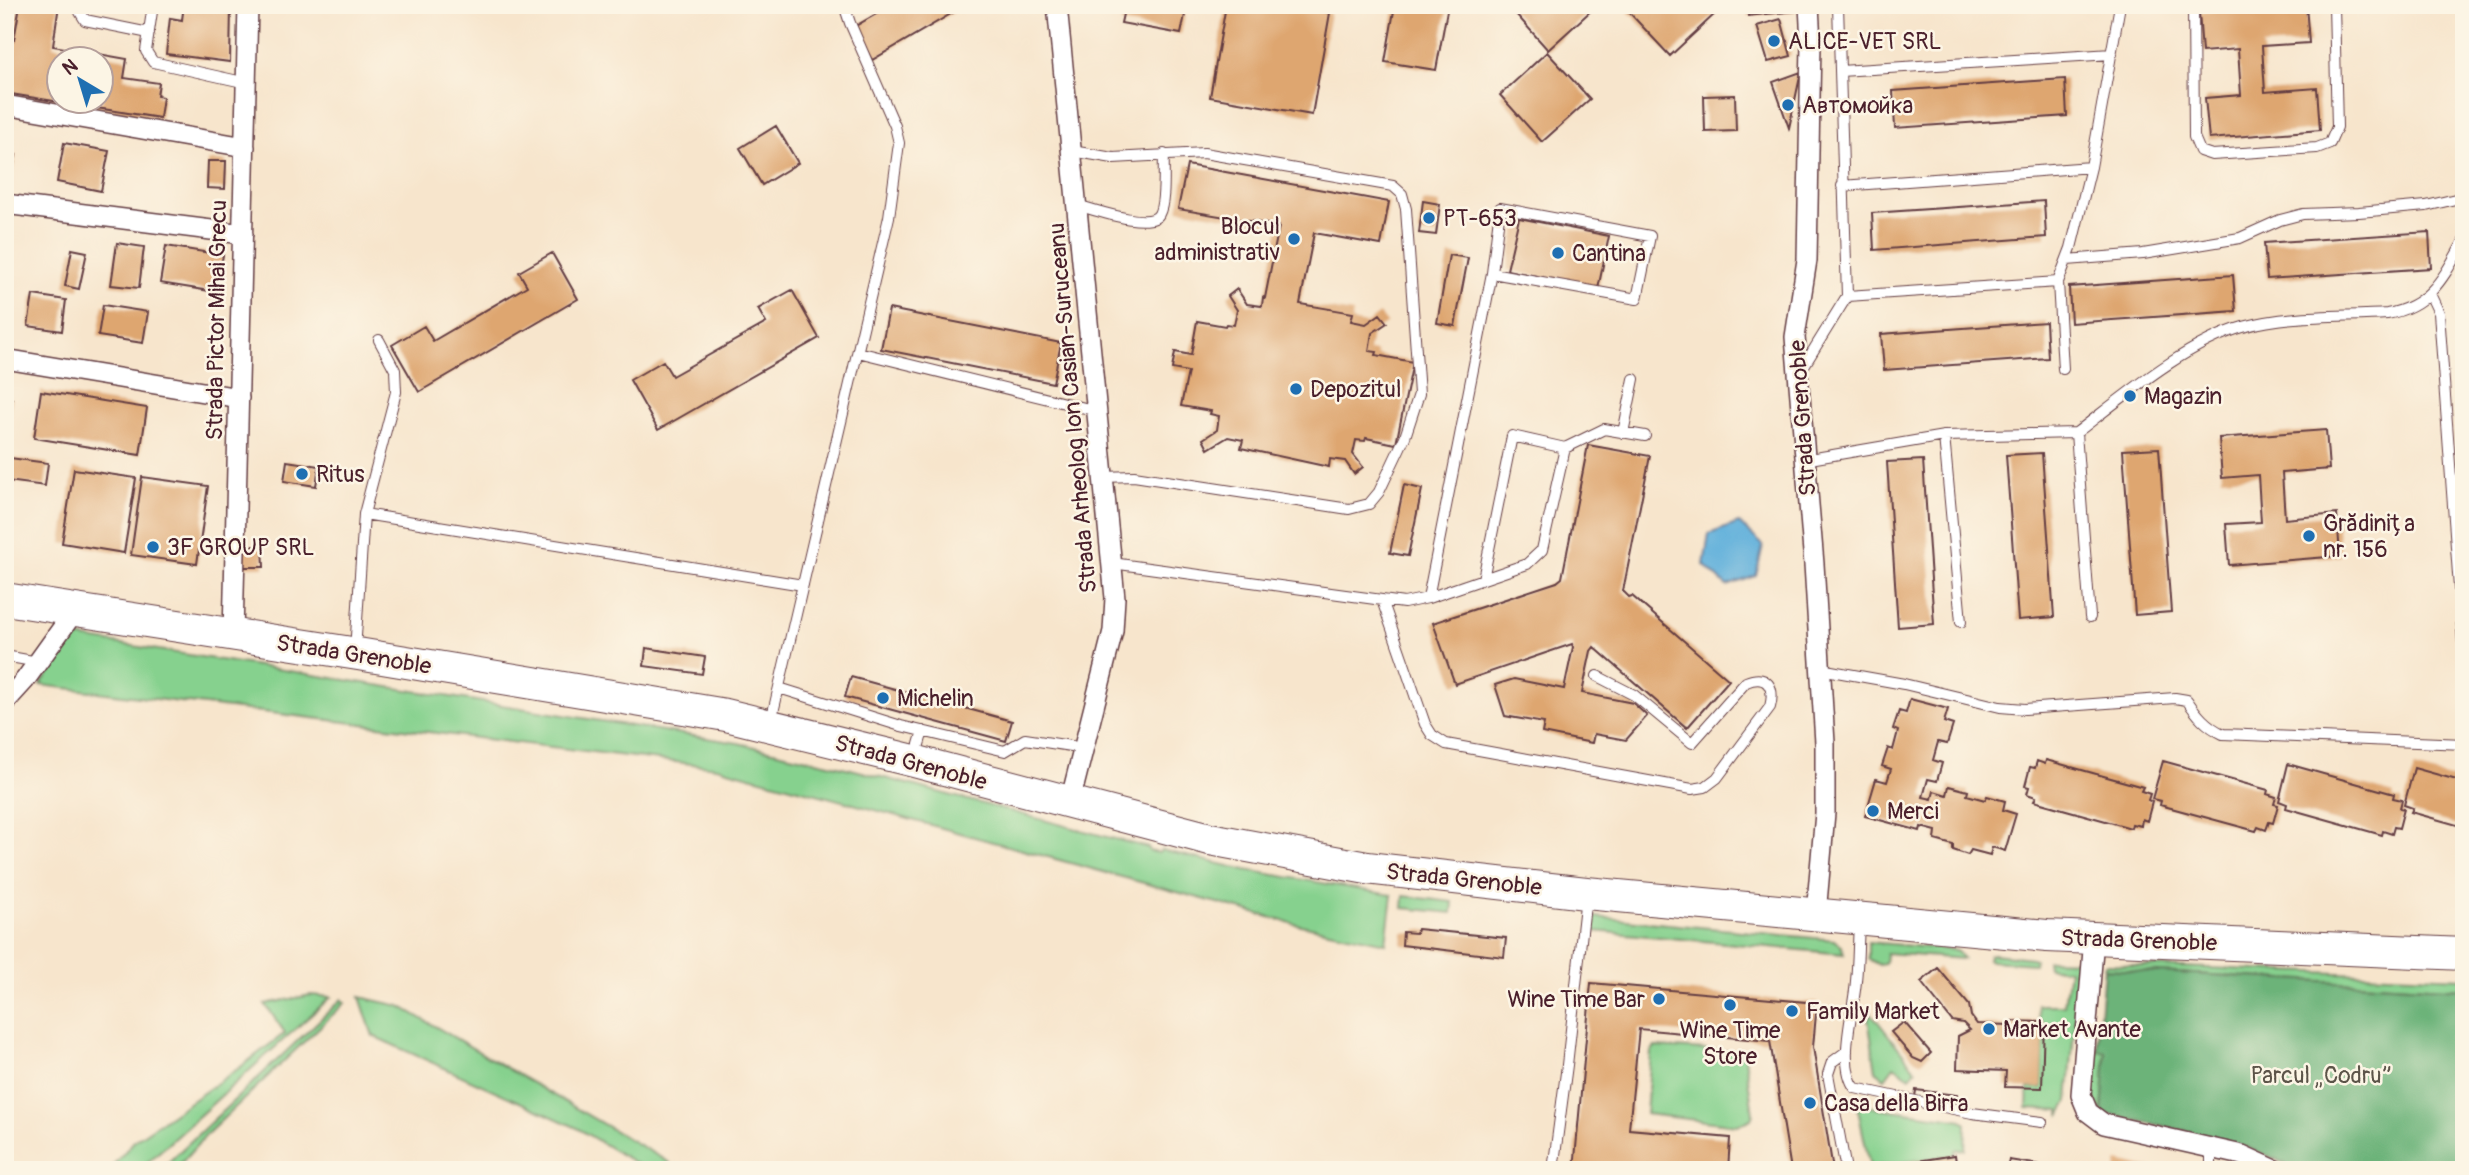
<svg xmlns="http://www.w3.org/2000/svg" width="2469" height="1175" viewBox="0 0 2469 1175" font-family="Pangolin,sans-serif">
<rect width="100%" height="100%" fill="#fcf5e5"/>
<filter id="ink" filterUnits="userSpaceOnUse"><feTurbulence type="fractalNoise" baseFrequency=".0143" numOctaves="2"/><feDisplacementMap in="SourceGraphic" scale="14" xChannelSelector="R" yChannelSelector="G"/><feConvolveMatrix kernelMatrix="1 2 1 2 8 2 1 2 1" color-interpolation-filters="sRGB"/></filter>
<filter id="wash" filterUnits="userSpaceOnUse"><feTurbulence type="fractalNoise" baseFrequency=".00686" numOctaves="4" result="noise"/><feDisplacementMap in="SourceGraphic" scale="28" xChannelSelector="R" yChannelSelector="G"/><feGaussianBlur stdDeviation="1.57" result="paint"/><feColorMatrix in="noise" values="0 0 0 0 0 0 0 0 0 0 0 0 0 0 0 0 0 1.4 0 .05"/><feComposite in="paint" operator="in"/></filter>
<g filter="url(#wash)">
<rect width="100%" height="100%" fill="#f7e5cc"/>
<!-- green -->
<path fill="#86d18e" stroke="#68785c" stroke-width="2" d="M77 637 738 743 851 769 1149 848V851L1159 853 1161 850 1246 870 1392 895 1386 943 1291 923 717 767 40 685Z
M1404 896 1453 902 1452 913 1403 908Z
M1595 917 1835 940 1841 945 1844 954 1594 931Z
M1868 942 1956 950 1963 959 1886 953 1885 964 1879 965 1868 959Z
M1993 954 2032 958 2035 960 2034 964 1991 961 1988 959 1989 955Z
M2051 960 2080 961 2068 1101 2060 1116V1110L2027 1108 2028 1088H2042L2044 1022H2040L2038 1005H2064L2069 970 2048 967 2047 961Z
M2105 964 2464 978V989L2104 969Z
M311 995 331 997 139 1170H109L135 1140 239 1068 285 1033 265 1004Z
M360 997 400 1006 670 1163 669 1170H647L575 1127 373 1036Z
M342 999 345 1003 206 1135 175 1170H160Z
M1871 1013 1916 1070 1910 1077 1894 1066 1885 1078 1876 1071 1868 1018Z
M1655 1047 1740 1052 1745 1058 1753 1114 1751 1119 1738 1125 1646 1114 1651 1052Z
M2097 1050 2106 1052 2102 1113 2092 1096Z
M1857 1105 1962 1120 1966 1124 1965 1149 1955 1150V1155L1870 1167Z"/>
<!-- forest -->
<path fill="#6cb379" stroke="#5b6952" stroke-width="2" d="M2104 969 2464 989V1170H2296C2240 1137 2166 1128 2102 1113L2106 1052 2097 1050Z"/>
<!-- water -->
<path fill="#61b0db" stroke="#566883" stroke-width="2" d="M1739 523 1763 545 1756 576 1727 586 1704 565 1709 534Z"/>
<g id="blocks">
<!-- building -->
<path fill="#dea670" d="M20 5H59L53 46 127 59 124 78 159 83 157 96 163 97 160 118 65 103 102 102V60H60V102L5 93 7 39 14 40Z
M184 5H231L230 62 166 54 170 18 182 20Z
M892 5H966L872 60 854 27Z
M1125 5H1187L1181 34 1121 23Z
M1226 5H1285L1330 13 1312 115 1210 97Z
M1395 5H1448L1436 70 1385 62Z
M1508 5H1593L1595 7 1548 50Z
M1630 5H1709L1716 13 1670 56 1626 9Z
M1747 5H1796V11L1748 16Z
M2282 5H2306L2309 43 2262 46 2265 92 2317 88 2320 130 2209 139 2205 98 2241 95 2238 49 2202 52 2199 12Z
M1781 19 1791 56 1768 62 1757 26Z
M1547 52 1590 99 1542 142 1500 95Z
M1801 72 1789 128 1773 82Z
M2065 79 2067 116 1895 128 1893 91Z
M1735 95 1736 131 1705 132 1704 96Z
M776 126 798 163 762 185 740 148Z
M64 143 109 151 101 191 57 182Z
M5 152 16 155 8 190 5 189Z
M208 161H226L225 189 207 188Z
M1187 165 1389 202 1381 245 1314 233 1300 304 1353 313 1351 321 1366 324 1380 314 1387 323 1372 333 1369 351 1377 352 1376 355 1413 362 1396 444 1366 438 1365 441 1356 440 1353 454 1363 467 1354 474 1345 461 1330 459 1329 467 1241 448 1243 440 1228 437 1208 449 1203 439 1217 430 1219 416 1210 414 1211 411 1181 406 1188 372 1172 369 1175 352 1191 355 1197 321 1225 326 1226 324 1234 325 1237 310 1228 296 1237 289 1247 304 1262 306 1263 297 1265 298 1279 226 1178 209Z
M1423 201 1440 204 1436 235 1419 233Z
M2044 201 2046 237 1874 250 1872 213Z
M1519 218 1609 236 1598 289 1507 270Z
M2429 232 2431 268 2267 279 2264 243Z
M5 233 10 234 7 270H5Z
M117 243 144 247 139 288 111 285Z
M166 246 223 255 216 292 160 283Z
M72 249 87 252 79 289 65 286Z
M552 253 578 299 419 392 392 345 424 326 433 341 527 286 519 272Z
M1449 255 1468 258 1455 326 1437 323Z
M2233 275 2236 311 2071 323 2069 287Z
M792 290 819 338 658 430 630 380 663 361 672 376 766 323 758 309Z
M33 295 66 300 62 331 28 326Z
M103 305 148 312 143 343 98 336Z
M889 309 1061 343 1053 383 881 349Z
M2046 322 2048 358 1884 370 1881 334Z
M41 391 147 408 140 455 34 438Z
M5 398 12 399 6 427H5Z
M2326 430 2329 469 2282 473 2285 519 2337 514 2340 556 2229 565 2226 524 2261 522 2258 475 2222 478 2219 438Z
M1588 445 1650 456 1623 591 1629 597 1632 596 1729 680 1687 728 1594 647 1591 651 1582 693 1633 703 1647 716 1626 740 1594 734 1592 743 1542 733 1544 723 1505 716 1495 685 1514 679 1564 689 1573 647 1572 644 1455 684 1433 623 1557 582 1562 578Z
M2159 448 2171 612 2135 615 2123 450Z
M2042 453 2054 617 2018 620 2006 455Z
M10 458 48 463 45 486 7 481Z
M1923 460 1934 624 1898 627 1887 462Z
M287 461 319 466 316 486 284 481Z
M74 469 136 478 124 553 62 543Z
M142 477 208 486 197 564 131 555Z
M1404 485 1422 489 1408 556 1390 553Z
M243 546H263L264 567H244Z
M646 648 705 657 702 674 644 666Z
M851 677 1012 721 1006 741 845 697Z
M1910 699 1948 709 1944 722 1953 725 1947 744 1938 742 1933 760 1942 763 1937 781 1928 779 1923 797 1932 799 1934 791 1947 795 1949 786 1968 791 1967 795 1985 800 1987 796 2005 801 2003 810 2016 814 2005 851 1992 847 1990 855 1971 850 1968 855 1953 850V845L1935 840 1936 831 1921 827 1920 831 1865 816 1876 779 1887 782 1891 769 1882 766 1888 748 1893 750 1898 731 1893 729 1899 711 1906 713Z
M2046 760 2143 787 2141 791 2150 794 2148 800 2152 802 2147 821 2142 819 2141 826 2132 824 2131 828 2034 801 2036 797 2027 794 2029 787 2025 786 2030 767 2035 768 2037 761 2045 764Z
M2163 761 2268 790 2267 794 2276 797 2274 804 2278 805 2273 823 2269 822 2266 830 2258 827 2256 831 2160 805 2161 801 2152 799Z
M2288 764 2394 794 2393 798 2402 800 2400 808 2404 809 2399 828 2394 827 2392 834 2383 831 2382 835 2286 808 2287 804 2279 801Z
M2414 768 2464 782V827L2411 812 2413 808 2404 805Z
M1417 929 1506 938 1504 957 1402 945 1403 932 1416 933Z
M1938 968 1969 1005 1971 1016 1977 1024 2011 1025V1021L2044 1022 2042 1088 2005 1087 2006 1071 1957 1069 1958 1036 1970 1030 1963 1023 1952 1021 1921 982Z
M1591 983 1817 1003 1813 1047 1833 1170H1791L1770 1041 1639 1029 1629 1129 1730 1138 1728 1170H1574Z
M1904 1022 1931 1053 1922 1062 1913 1058 1891 1032Z
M1916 1090 1957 1095 1956 1102 1915 1097Z
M1955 1155 1957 1170H1874V1168Z
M2009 1160 2041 1165 2040 1170H2007Z
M2118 1161 2155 1169V1170H2116Z"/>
</g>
</g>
<g filter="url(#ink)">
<use href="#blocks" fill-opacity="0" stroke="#643d43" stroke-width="2"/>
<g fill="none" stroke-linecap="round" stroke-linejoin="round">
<defs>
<path id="lane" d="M81 5 80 12 85 20 149 33
M153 5 146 51 153 62 247 83
M2193 5 2194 137 2200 151 2212 155 2317 148 2330 143 2337 127 2334 5
M1840 71 2112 54
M1072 151 1113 158 1204 153 1393 186 1402 194 1406 209 1419 394 1405 437 1379 492 1369 504 1349 509 1134 476 1103 477
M1842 186 2091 167
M1077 205C1092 209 1151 230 1159 214 1166 201 1163 169 1164 154
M2067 260 2143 254 2240 238 2280 220 2303 214 2359 212 2426 206 2464 197
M2430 294 2439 313 2464 657
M1847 296 2058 282
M858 352 1097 411
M2063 369 2058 282 2071 248 2091 167 2120 5
M1800 372 1847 296 1838 5
M1623 433 1634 379
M2076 433C2123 397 2186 343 2243 327 2289 314 2340 317 2387 314 2431 306 2444 276 2464 241
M1944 436 1961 622
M1804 460 1944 436 2076 433 2090 617
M364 514 803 585
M1112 563 1404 603 1428 598 1527 564 1542 550 1565 448 1604 429 1645 436
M1483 579 1512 436 1565 448
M1428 598 1492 273 1500 208 1650 236 1637 299 1492 273
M1382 600 1425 724 1432 735 1446 744 1692 789 1705 787 1717 778 1770 707C1775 688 1768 673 1746 682L1692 743 1634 695 1597 676
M358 650 356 636 364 514 396 392 395 370 379 340
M5 656 38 662
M1820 669 1904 684 2000 707 2025 709 2175 698 2187 700C2197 715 2206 726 2223 734L2464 744
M779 688 901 726 1005 751 1025 739 1084 748
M771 721 889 217 899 143 895 126 850 23 844 5
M915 758 923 731
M1859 921C1858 941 1858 962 1856 981 1854 1010 1837 1064 1855 1088L1972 1113 2042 1122
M1553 1170 1567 1065 1586 896
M1846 1170 1828 1074 1832 1062 1847 1051
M2211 1170V1149"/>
<path id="street" d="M1057 5 1115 598 1113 631 1070 802
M1809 5 1811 43 1807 260 1795 337 1814 564 1825 743V813L1816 914
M5 105 245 147
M5 204 243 234
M5 359 239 398
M233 635 248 5
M5 702 25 680 76 609
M2094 938 2081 1095 2088 1112 2104 1124 2242 1155 2275 1170"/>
<path id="primary" d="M5 599 358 654 726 715 914 761 1210 839 1367 868 1586 893 2047 936 2464 954"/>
</defs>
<!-- lane casing -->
<use href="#lane" stroke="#643d43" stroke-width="12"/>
<!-- street casing -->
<use href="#street" stroke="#643d43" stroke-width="22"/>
<!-- primary casing -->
<use href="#primary" stroke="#643d43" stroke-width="34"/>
<!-- lane -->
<use href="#lane" stroke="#fff" stroke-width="10"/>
<!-- street -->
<use href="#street" stroke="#fff" stroke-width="19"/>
<!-- primary -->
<use href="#primary" stroke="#fff" stroke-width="32"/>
</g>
</g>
<!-- markers -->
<g fill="#1f6fb2" stroke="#fcf5e5" stroke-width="2.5">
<circle cx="1774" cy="41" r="7"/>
<circle cx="1788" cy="105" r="7"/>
<circle cx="1429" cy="218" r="7"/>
<circle cx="1294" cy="239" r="7"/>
<circle cx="1558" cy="253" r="7"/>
<circle cx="1296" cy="389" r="7"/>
<circle cx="2130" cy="396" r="7"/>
<circle cx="302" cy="474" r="7"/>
<circle cx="2309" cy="536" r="7"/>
<circle cx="153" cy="547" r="7"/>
<circle cx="883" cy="698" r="7"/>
<circle cx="1873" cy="811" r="7"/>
<circle cx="1659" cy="999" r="7"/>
<circle cx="1730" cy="1005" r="7"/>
<circle cx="1792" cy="1011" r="7"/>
<circle cx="1989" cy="1029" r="7"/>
<circle cx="1810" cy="1103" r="7"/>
</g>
<g text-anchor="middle" stroke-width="5" stroke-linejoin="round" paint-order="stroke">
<!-- poi labels -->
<g font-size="23" fill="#4a1f2b" stroke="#fcf5e5" text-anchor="start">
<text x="1788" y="49">ALICE-VET SRL</text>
<text x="1802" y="113">Автомойка</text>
<text x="1443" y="226">PT-653</text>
<text x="1280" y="234" text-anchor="end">Blocul<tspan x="1280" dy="26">administrativ</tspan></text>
<text x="1572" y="261">Cantina</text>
<text x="1310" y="397">Depozitul</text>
<text x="2144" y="404">Magazin</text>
<text x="316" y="482">Ritus</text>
<text x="2323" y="531">Grădinița<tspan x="2323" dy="26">nr. 156</tspan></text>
<text x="167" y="555">3F GROUP SRL</text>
<text x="897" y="706">Michelin</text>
<text x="1887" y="819">Merci</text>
<text x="1645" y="1007" text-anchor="end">Wine Time Bar</text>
<text x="1806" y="1019">Family Market</text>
<text x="2003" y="1037">Market Avante</text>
<text x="1730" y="1038" text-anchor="middle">Wine Time<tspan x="1730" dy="26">Store</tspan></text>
<text x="1824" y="1111">Casa della Birra</text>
</g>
<!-- street labels -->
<g font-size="23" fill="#4a1f2b" stroke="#fcf5e5">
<text transform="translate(216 320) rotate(-89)" y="8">Strada Pictor Mihai Grecu</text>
<text transform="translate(1072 408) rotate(-95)" y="8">Strada Arheolog Ion Casian-Suruceanu</text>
<text transform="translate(1802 418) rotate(-94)" y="8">Strada Grenoble</text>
<text transform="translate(354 654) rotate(9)" y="8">Strada Grenoble</text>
<text transform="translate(911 762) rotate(15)" y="8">Strada Grenoble</text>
<text transform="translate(1464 879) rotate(6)" y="8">Strada Grenoble</text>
<text transform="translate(2139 940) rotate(2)" y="8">Strada Grenoble</text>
</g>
<!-- park labels -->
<g font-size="23" fill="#5c5449" stroke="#fcf5e5">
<text x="2321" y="1083">Parcul „Codru”</text>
</g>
</g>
<!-- margin -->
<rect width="2469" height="1175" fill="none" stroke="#fcf5e5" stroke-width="28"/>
<!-- north arrow -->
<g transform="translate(80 80) rotate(322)"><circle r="33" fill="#fcf5e5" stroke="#b59f9b" stroke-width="2"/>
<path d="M0-5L12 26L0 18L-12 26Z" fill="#1f6fb2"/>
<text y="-10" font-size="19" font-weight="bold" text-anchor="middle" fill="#4a1f2b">N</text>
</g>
</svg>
